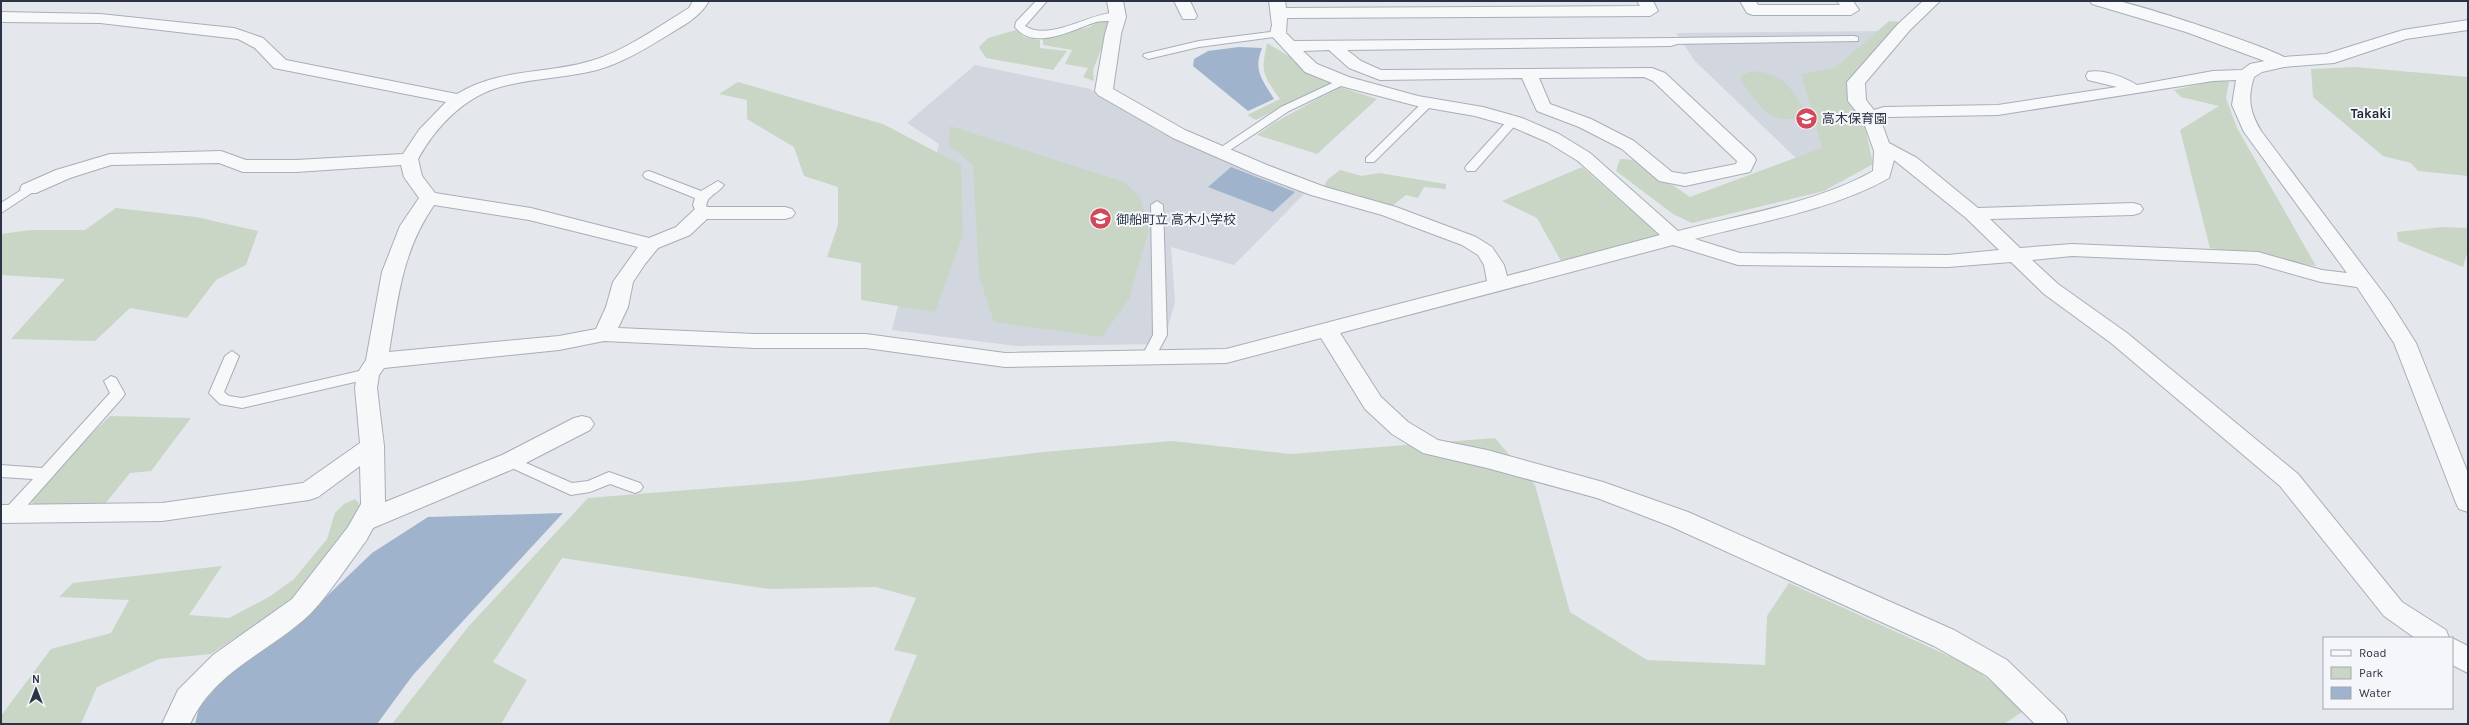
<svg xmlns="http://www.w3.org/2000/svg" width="2469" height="725" viewBox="0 0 2469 725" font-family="Karla,'Noto Sans JP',sans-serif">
<rect width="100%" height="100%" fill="#e4e7ec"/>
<!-- built -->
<path fill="#d2d6de" d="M1895 31 1844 79 1824 185 1695 61 1676 33Z
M975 65 1090 89 1160 132 1307 191 1234 265 1171 247 1175 302 1163 344 1016 346 892 330 939 144 907 123Z"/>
<!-- green -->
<path fill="#c9d6c5" d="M1112 21 1093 70 1094 81 1083 77 1088 68 1065 64 1072 50 1043 45V37L1090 27 1096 22Z
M1889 21 1901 22 1849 86 1864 122 1873 164 1824 191 1692 223 1673 214 1616 171 1620 159 1635 160 1690 197 1822 148 1801 74 1835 68Z
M1016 30 1024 37 1040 40V48L1067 51 1053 70 986 58 979 47 988 38Z
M1267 43 1332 82 1322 97 1340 87 1377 99 1317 154 1257 135 1274 123 1321 97 1299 98 1256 120 1247 115 1280 99C1262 74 1261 73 1267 43Z
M2355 67 2468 77V176L2418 171 2411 163 2383 156 2313 97 2311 69Z
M1751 71C1785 73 1788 86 1806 111 1802 118 1798 119 1791 119 1765 120 1755 100 1741 81L1740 76Z
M2220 79 2229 82 2226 98 2237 128 2316 266 2210 248 2180 130 2219 106 2181 97 2174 90Z
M738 82 883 124 961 165 963 235 935 312 861 300V263L827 257 838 225V187L804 176 794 147 747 119V100L719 94Z
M950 126 1124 182 1140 197 1149 230 1129 299 1102 337 994 322 979 276 973 165 949 145Z
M1582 167 1660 236 1561 261 1537 218 1502 201Z
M1340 170 1362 176 1379 173 1446 184V189L1424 187 1418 198 1406 195 1392 206 1371 202 1358 195 1323 188 1327 180Z
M116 208 196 217 258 231 246 265 216 280 187 318 130 308 95 341 11 339 65 279 1 275V234L30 230H85Z
M2442 227 2468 228V250L2463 267 2398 241 2397 232Z
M110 416 191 418 151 471 130 473 104 505 34 504 29 500 69 456Z
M1495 438 1535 485 1570 612 1647 660 1765 665 1767 616 1789 583 1973 667 2025 710 2004 724H888L917 655 894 650 916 598 876 587 769 589 562 558 493 662 527 680 501 724H392L468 627 588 498 800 481 1043 452 1172 441 1291 454Z
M355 499 359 503V512L343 538 291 601 211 654 159 659 97 687 81 724H1V716L51 649 111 633 129 600 59 597 73 583 222 566 189 615 229 618 269 597 294 579 327 539 335 513 344 504Z"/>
<!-- water -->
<path fill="#9fb4cc" d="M1239 47 1262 48C1253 71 1262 79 1274 99L1248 111 1193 66 1194 59 1208 51Z
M1231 167 1295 192 1273 212 1208 187Z
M563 513 413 675 377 724H195L199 708 228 674 304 618 372 553 428 517Z"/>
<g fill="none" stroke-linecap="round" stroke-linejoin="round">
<defs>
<path id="service" d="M1036 1H1047L1025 26C1054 45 1108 0 1123 17 1118 23 1104 20 1096 22 1074 29 1034 52 1015 27L1016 22Z
M1278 31 1282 32V36L1199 47 1148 59 1143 56 1144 54 1199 41Z
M1854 36 1858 37V41L1671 44 1666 41 1671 38Z
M1343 78 1348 81 1347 83 1289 111 1224 154H1216L1214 152 1281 107Z
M1428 100 1432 101V105L1374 162H1366V158L1424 101Z
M1513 118 1517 119V123L1475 171H1467L1465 168 1467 165 1509 119Z
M649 171 701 191 718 181 724 185C715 197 702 196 708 213L702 217 698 216 693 205 695 198 645 178 643 175 645 172Z
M29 185 35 189 33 192 1 213V203Z
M1157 201 1163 205 1167 335 1153 361 1148 363 1141 358 1153 335 1151 205Z
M232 351 239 356 224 392 229 396 242 398 368 369 375 374 368 379 242 408 220 404 209 393 225 356Z
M111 376 116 378 125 394 123 397 16 518H4L2 514 4 510 33 479 1 477V465L42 468 110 393 104 381Z
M510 456 572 483 588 481 609 472 640 483 643 487 640 491 635 493 610 484 590 492 571 495 505 465 502 461 505 457Z"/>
<path id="minor" d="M693 1H709C699 18 684 25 668 35 645 49 622 63 597 70 566 78 534 78 504 86 466 95 436 126 418 159L422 176 435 193 531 208 649 238 676 227 695 209 702 207H785L792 209 795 213 792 217 785 219H707L690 235 658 248 645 264 633 282 628 307 618 328 755 334H866L1005 353 1226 349 1487 281 1484 265 1478 255 1462 245 1382 215 1311 195 1253 173 1173 138 1098 95 1095 91 1105 34 1110 17 1107 1H1123L1126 17 1121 34 1113 89 1185 130 1267 165 1325 187 1396 207 1476 237 1492 247 1504 265 1507 276 1660 235 1578 161 1547 142 1510 126 1475 116 1417 106 1337 85 1305 72 1270 34 1272 25 1269 1H1285L1286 8 1640 6 1637 1H1653L1658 11 1650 16 1287 18 1286 33 1294 41 1677 38 1679 41 1677 44 1671 46 1347 50 1361 61 1381 70 1652 68 1665 73 1754 156 1756 160 1750 172 1685 186 1659 181 1622 149 1579 127 1537 111 1522 78 1380 80 1349 68 1329 50 1303 51 1317 64 1349 77 1418 96 1483 107 1522 118 1559 134 1590 153 1678 231C1740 215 1819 202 1873 171L1874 151 1863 120 1848 101 1847 82 1898 24 1923 1H1940L1910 30 1865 83 1866 100 1874 110 1884 107 1998 105 2117 87 2088 80 2086 76 2088 72C2103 69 2124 77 2137 85L2213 71 2242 70 2250 64 2284 57 2326 54 2403 30 2468 20V30L2406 39 2334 63 2284 67 2262 72 2254 77C2247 99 2250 112 2261 131L2390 302 2416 343 2468 473V512L2459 509 2456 503 2394 343 2357 287 2321 282 2257 264 2072 256 2032 260 2058 284 2127 333 2298 474 2402 602 2446 630 2449 638H2415L2384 616 2280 486 2111 343 2044 294 2011 262 1948 267 1738 265 1673 245 1340 333 1381 397 1408 422 1438 440 1487 450 1603 482 1688 512 1954 630 2007 660 2064 715 2068 724H2035L1987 676 1934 646 1670 526 1597 498 1487 468 1423 453 1392 434 1365 409 1321 338 1226 363 1005 367 866 348H755L604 341 559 350 384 368 379 375 377 388 384 446 385 502 502 455 574 418 582 416 590 418 594 424 590 430 518 467 373 528 366 541C350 562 328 596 310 614 270 652 215 670 190 724H162L178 690 213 655 292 599 348 527 361 504 360 466 318 497 309 500 162 521 1 523V505L162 503 303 483 360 443 355 388 357 374 366 360 382 272 400 226 419 198 404 177 401 165 296 172H243L219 163 111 165 70 178 36 193H22L20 189 22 185 56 170 110 154 221 151 246 160H296L403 154 419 130 446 102 274 68 255 48 238 39 100 23 1 22V12L100 14 234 28 263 38 286 60 457 94C497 69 543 74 587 62 624 52 656 28 689 8ZM1644 77 1653 81 1737 161 1736 164 1685 174 1672 172 1634 141 1591 119 1550 104 1539 78ZM2236 80 2232 105 2244 132 2347 273 2322 270 2258 252 2072 244 2020 248 1990 219 2133 215 2140 213 2143 209 2140 205 2133 203 1978 208 1917 158 1889 143 1881 121 1888 117 1998 115 2213 81ZM1894 160 1966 218 1999 250 1948 255 1740 253 1695 239C1758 222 1833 210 1889 178ZM434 205 529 220 638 247 613 282 606 307 596 329 559 336 389 352C398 297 402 252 434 205Z
M1174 1H1190L1197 16 1195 19H1183Z
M1740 1H1756L1758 5H1840L1837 1H1853L1859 10 1851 15H1753L1747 13Z
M2452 638 2468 646V673L2452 665Z"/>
<path id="tertiary" d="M2090 1C2099 1 2109 0 2118 1 2139 5 2284 51 2292 62L2290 66H2278L2186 32 2092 4Z"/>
</defs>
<!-- service casing -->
<use href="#service" stroke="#a9aeb7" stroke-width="2"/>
<!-- minor casing -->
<use href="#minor" stroke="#a9aeb7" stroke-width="2"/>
<!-- tertiary casing -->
<use href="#tertiary" stroke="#a9aeb7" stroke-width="2"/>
<!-- service -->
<use href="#service" fill="#f7f8fa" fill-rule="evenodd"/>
<!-- minor -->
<use href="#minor" fill="#f7f8fa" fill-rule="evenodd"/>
<!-- tertiary -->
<use href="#tertiary" fill="#f7f8fa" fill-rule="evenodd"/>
</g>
<!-- icons -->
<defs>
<symbol id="school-disc" viewBox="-11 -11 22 22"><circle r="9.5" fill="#d1495b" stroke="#f4f6f9"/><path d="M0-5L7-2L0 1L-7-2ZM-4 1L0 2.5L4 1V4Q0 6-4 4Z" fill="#fff"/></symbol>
</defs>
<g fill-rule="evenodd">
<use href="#school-disc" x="1794" y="106" width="25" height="25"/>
<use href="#school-disc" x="1088" y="206" width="25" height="25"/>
</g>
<g text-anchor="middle" stroke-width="4" stroke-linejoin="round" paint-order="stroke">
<!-- far-quarter labels -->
<g font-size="13" font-weight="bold" fill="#1d2536" stroke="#f4f6f9">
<text x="2371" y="118">Takaki</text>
</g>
<!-- poi labels -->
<g font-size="13" fill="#2b3445" stroke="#f4f6f9" text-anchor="start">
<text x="1822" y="123">高木保育園</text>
<text x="1116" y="224">御船町立 高木小学校</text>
</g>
</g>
<!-- border -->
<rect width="2469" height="725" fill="none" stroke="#2b3445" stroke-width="4"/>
<!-- legend -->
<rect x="2323" y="637" width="130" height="72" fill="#f4f6f9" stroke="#a4a8b1"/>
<rect x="2331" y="650" width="20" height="6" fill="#f7f8fa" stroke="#a4a8b1"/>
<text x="2359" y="657" font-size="12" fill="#2b3445">Road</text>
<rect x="2331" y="667" width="20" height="12" fill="#c9d6c5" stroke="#a4a8b1"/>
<text x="2359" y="677" font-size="12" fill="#2b3445">Park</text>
<rect x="2331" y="687" width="20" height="12" fill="#9fb4cc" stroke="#a4a8b1"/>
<text x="2359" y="697" font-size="12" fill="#2b3445">Water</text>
<!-- north arrow -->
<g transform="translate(36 689)" stroke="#f4f6f9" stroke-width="3" paint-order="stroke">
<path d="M0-3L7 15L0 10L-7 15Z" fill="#2b3445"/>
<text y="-6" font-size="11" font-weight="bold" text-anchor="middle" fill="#2b3445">N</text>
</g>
</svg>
